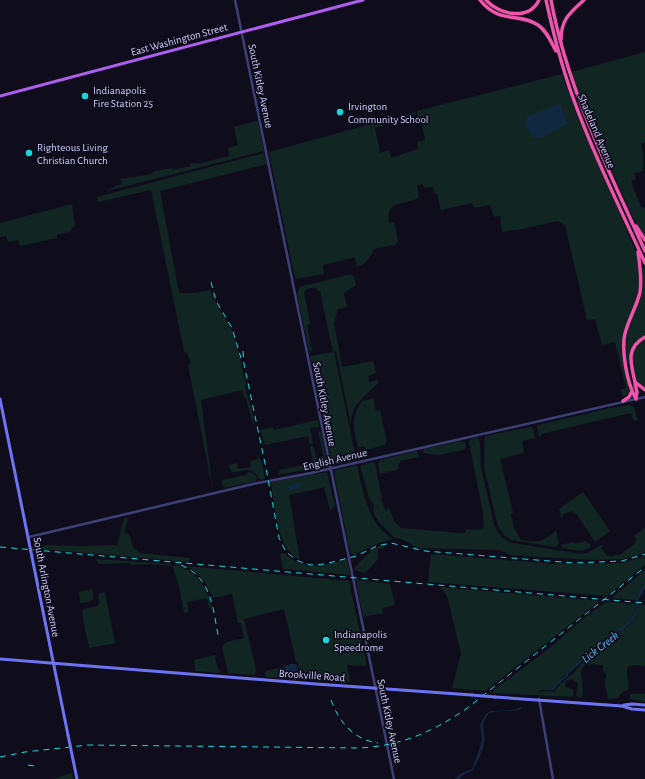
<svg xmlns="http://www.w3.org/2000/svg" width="645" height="779" viewBox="0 0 645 779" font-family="'Alegreya Sans',sans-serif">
<rect width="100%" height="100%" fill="#0f0d1c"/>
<!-- green -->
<path fill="#112623" d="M645 52V142L641 144 643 153V171L634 173 636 179 631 181C635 190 637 200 642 208L644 207 645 210V238L637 226 594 131 571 72Z
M562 74 578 118 637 254C640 275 640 288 633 309 629 319 624 327 622 338 620 356 627 373 630 390L626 396H622L620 390 626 388 615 342 602 345 595 319 587 320 565 225 558 221 517 230H512L502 232 500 216 494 217 490 205 474 208 472 203 441 210 437 194H435L433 187 424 188 423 184 417 185 419 196 417 199 395 205C388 208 388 217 389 223L394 222 398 241 395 245 374 249C369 259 368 263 357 267L355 257 323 265 324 274 296 279 294 274 269 152 415 112 413 117 375 128 380 153 389 150 391 158 418 149 417 142 425 140 422 124 419 125 417 116V111Z
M256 121 258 122 264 151 107 191V190L115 187V186L122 184 121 179 151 174 155 171 172 168V170L190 166V164L197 163V164L229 156 228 148 238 145 234 127Z
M264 153 267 164 160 191 179 293H193L210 290C215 304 224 315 231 329 239 346 241 366 246 384L245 387 252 410 254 424H253L246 398 243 396 242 390 201 400 213 491 188 365 191 363 187 353 184 351 151 190 98 202 97 197Z
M72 204 75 226 72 228 71 231 57 235V238L20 246 18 240 8 242 6 236 0 237V223Z
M642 268H644L645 270V335C630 344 630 351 629 366 627 359 624 352 625 345 625 334 630 325 633 314 638 300 642 283 642 268Z
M351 274 354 277 356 285 344 293 347 307 338 309 334 323 342 367 373 361 376 373 368 376 369 382 378 380V383C366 396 350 405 351 425L336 351 334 352 356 459 336 464 332 462 331 458 310 356 333 352 320 291H318L316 288C310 287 307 288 304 292L310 324 307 325 312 351 311 352 309 350 297 294 300 287Z
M645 339V389L637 382 633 363V353L638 343Z
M373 398 376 411 380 410 387 442 385 443V445L365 450 364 446 358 448C354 429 350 418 362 401Z
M630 405 634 407 638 421 633 420 631 413 541 434V436L539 437 537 427 538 425 610 408Z
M318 420 319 427 310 428 313 444H309L308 436 265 445 260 430 273 427 274 430Z
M531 427 533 428 535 438 522 441 524 453 500 459 513 513 511 514 514 528 521 540C540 543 541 542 556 531L559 543 556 547 511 540 504 535 498 526 484 467 485 436Z
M318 431 321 432 327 462 325 466 315 468 312 466 313 463 310 447 313 445 317 460 324 459Z
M478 437 480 443 481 467 494 525C498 534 503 541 513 543L581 554 587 553 601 545 603 546 601 547 607 556H613L616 554 618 556 636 543 635 541 637 540 634 536 645 528V552L639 555 623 559 592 560 510 555 500 550 420 548C411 546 405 538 395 538 387 529 370 517 374 505L369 498 360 466 372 462 375 463 382 498H381L385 510 389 508 394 521 401 528 460 533H465L466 529 479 530 484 528 483 512 469 442 471 439Z
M461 441 465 442 466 447 464 450 438 455 423 453 424 449Z
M416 451 418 453 419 457 400 461V463L398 464 399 469 380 474 378 464 380 460Z
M257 454 262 463 265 479 260 480C250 463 247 473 231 472L229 465 237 463 238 469 251 467 250 461 258 459Z
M304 465 308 466 309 469 277 475 280 470Z
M357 465C361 484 365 506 376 523 380 529 386 534 392 539L378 543 354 555 351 553 349 547 334 473 336 470Z
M248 472C253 472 255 474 257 478L256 481 224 488 222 485V480L247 475Z
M327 472 335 506 332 509 330 510 324 487 317 489 289 495 300 560C275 546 275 507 271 482Z
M583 492 610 531 595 542 576 513 574 514 572 511 563 514 562 519 559 509Z
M124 518H128L124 533 129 534 133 547 140 553 189 558V562L41 549V546L52 545 81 546 117 545Z
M586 541 588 544 589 543 591 545 589 548 581 551 562 548 561 545 574 542 575 544Z
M379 546H384V548L378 549V559L367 571 364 573 355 570V567L370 552V551Z
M284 553C303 572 324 566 347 559L350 575 283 569 280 554Z
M431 554 554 564 622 563 645 556V565L607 596 428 582Z
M96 559 171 564V566L152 564 132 565 130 563 99 564Z
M172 565C195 567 207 587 212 607L209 608 207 598 187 602 189 612 184 613 180 590Z
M186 566 349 581 367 666 347 665 350 682 267 677 265 675 266 671 283 667 284 676 286 677 299 678 300 675 298 661 296 662 284 609 244 619 256 669 255 675 228 673 222 647C225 640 237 640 244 638L241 623H238L232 594 212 598C209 584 198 572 186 566Z
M645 570V585L637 597V600L612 598Z
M356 580 390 584 395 605 382 608 383 613 363 617Z
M440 587 600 601 485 691 452 688 461 654 447 596Z
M92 589 94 599 89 602 80 603 79 592Z
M105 592 115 643 89 648 82 612 84 609 98 606V604L100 603 98 594Z
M606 602 636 604C634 613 630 624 622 629 615 633 608 635 603 641L567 672 566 675 557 682 551 690H540L538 692 552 691 554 692 560 684 573 674 580 665 596 652 609 639 627 627 634 619 638 605H645V666L633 665 628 667C625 675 630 682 628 690L622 692 618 698 608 699 605 686 606 674 603 671V665L592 664 584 666 581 671 583 694 582 697H578L576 695 578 687 577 682H574V679L566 681 565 687 573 689 574 694 572 697 492 693 494 690 547 650 589 614Z
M215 655 217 656 215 658 218 669 220 670 219 673 196 671 195 670 194 660Z
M631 694H645V702L630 699V696Z
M72 773 73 779H53Z"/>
<!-- water -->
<path fill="#122841" d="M559 103 568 124 542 137 534 139C529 134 525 125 525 118Z
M298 483 301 484 299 488 289 490 288 486Z
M645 585V588L639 599 634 619 623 630 618 632 609 639 569 673 568 676 559 683 554 690 538 692 551 690 557 682 566 676 567 672 603 641C612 631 625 629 632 617 639 606 634 595 645 585Z
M291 664H296L298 672 296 676H286L284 666Z
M521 707 523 708C513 714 499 708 488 714 478 729 487 731 484 744 482 753 477 762 473 770L463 775 459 779H455L460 774 472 769 481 744 482 740 480 725 486 714 491 711 514 710Z"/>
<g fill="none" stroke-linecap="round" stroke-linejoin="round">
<!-- tertiary -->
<path stroke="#3d3f77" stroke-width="2.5" d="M235 0 394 779
M29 537 253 484 311 473 645 397
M539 699 553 779"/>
<!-- secondary -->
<path stroke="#6e74f1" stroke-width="3" d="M0 399 68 735
M0 659 316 684 472 695
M495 697 622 706 632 709 645 710
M624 705 632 704 645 705"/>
<!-- primary -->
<path stroke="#af5ff0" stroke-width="3" d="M0 96 363 0"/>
<!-- motorway -->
<path stroke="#ee54aa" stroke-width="3.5" d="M480 0C500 25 519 12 538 25 547 31 551 42 556 51
M486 0C499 15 529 21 539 0
M546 0C553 32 561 64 572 95 592 151 620 208 645 263
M551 0C568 91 608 168 645 251
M561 40C561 19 570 13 584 0
M636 226 645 240
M645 337C625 348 631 364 635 382L645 390
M635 384 637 392 636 398
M636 399C627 383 620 347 626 330 630 317 637 305 640 292 642 278 640 266 638 252
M623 401 629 397 632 391"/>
<!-- rail -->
<path stroke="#16d9de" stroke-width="1" stroke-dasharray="6 5" stroke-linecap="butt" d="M211 282 216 301 232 328 241 358
M243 351 244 364 266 468 279 538 286 552 298 561 311 565 325 564 356 556 377 546 391 543 425 551 574 563 622 561 645 554
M0 547 645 603
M181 565C211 577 213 608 218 635
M331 700C339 722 354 740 378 743
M0 757 25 752 88 745 359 748C401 746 432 732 466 709L645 567
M28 765 34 766"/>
<!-- secondary-bridge -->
<path stroke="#6e74f1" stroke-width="3" d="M472 695 495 697
M68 735 77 779"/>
</g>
<!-- markers -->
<g fill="#16d9de" stroke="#0f0d1c" stroke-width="1.5">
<circle cx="85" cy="96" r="4"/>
<circle cx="340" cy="112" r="4"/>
<circle cx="29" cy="153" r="4"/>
<circle cx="326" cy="640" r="4"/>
</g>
<g text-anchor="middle" stroke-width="3.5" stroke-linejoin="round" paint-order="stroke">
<!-- street labels -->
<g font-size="11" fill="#cfcefa" stroke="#0f0d1c">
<text transform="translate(179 39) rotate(-15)" y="4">East Washington Street</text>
<text transform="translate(261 86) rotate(78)" y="4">South Kitley Avenue</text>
<text transform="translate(597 131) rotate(67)" y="4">Shadeland Avenue</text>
<text transform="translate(325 404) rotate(79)" y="4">South Kitley Avenue</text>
<text transform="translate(335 459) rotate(-13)" y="4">English Avenue</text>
<text transform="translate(47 587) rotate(79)" y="4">South Arlington Avenue</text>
<text transform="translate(312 675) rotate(4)" y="4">Brookville Road</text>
<text transform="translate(390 721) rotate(78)" y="4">South Kitley Avenue</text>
</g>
<!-- poi labels -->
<g font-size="11" fill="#cfcefa" stroke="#0f0d1c" text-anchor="start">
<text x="93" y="94">Indianapolis<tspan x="93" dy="13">Fire Station 25</tspan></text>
<text x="348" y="110">Irvington<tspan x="348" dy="13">Community School</tspan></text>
<text x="37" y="151">Righteous Living<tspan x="37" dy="13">Christian Church</tspan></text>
<text x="334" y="638">Indianapolis<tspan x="334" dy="13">Speedrome</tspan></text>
</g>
<!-- water labels -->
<g font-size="12" font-style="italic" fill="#66baf0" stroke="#0f0d1c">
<text transform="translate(600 647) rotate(-38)" y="4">Lick Creek</text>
</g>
</g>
</svg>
